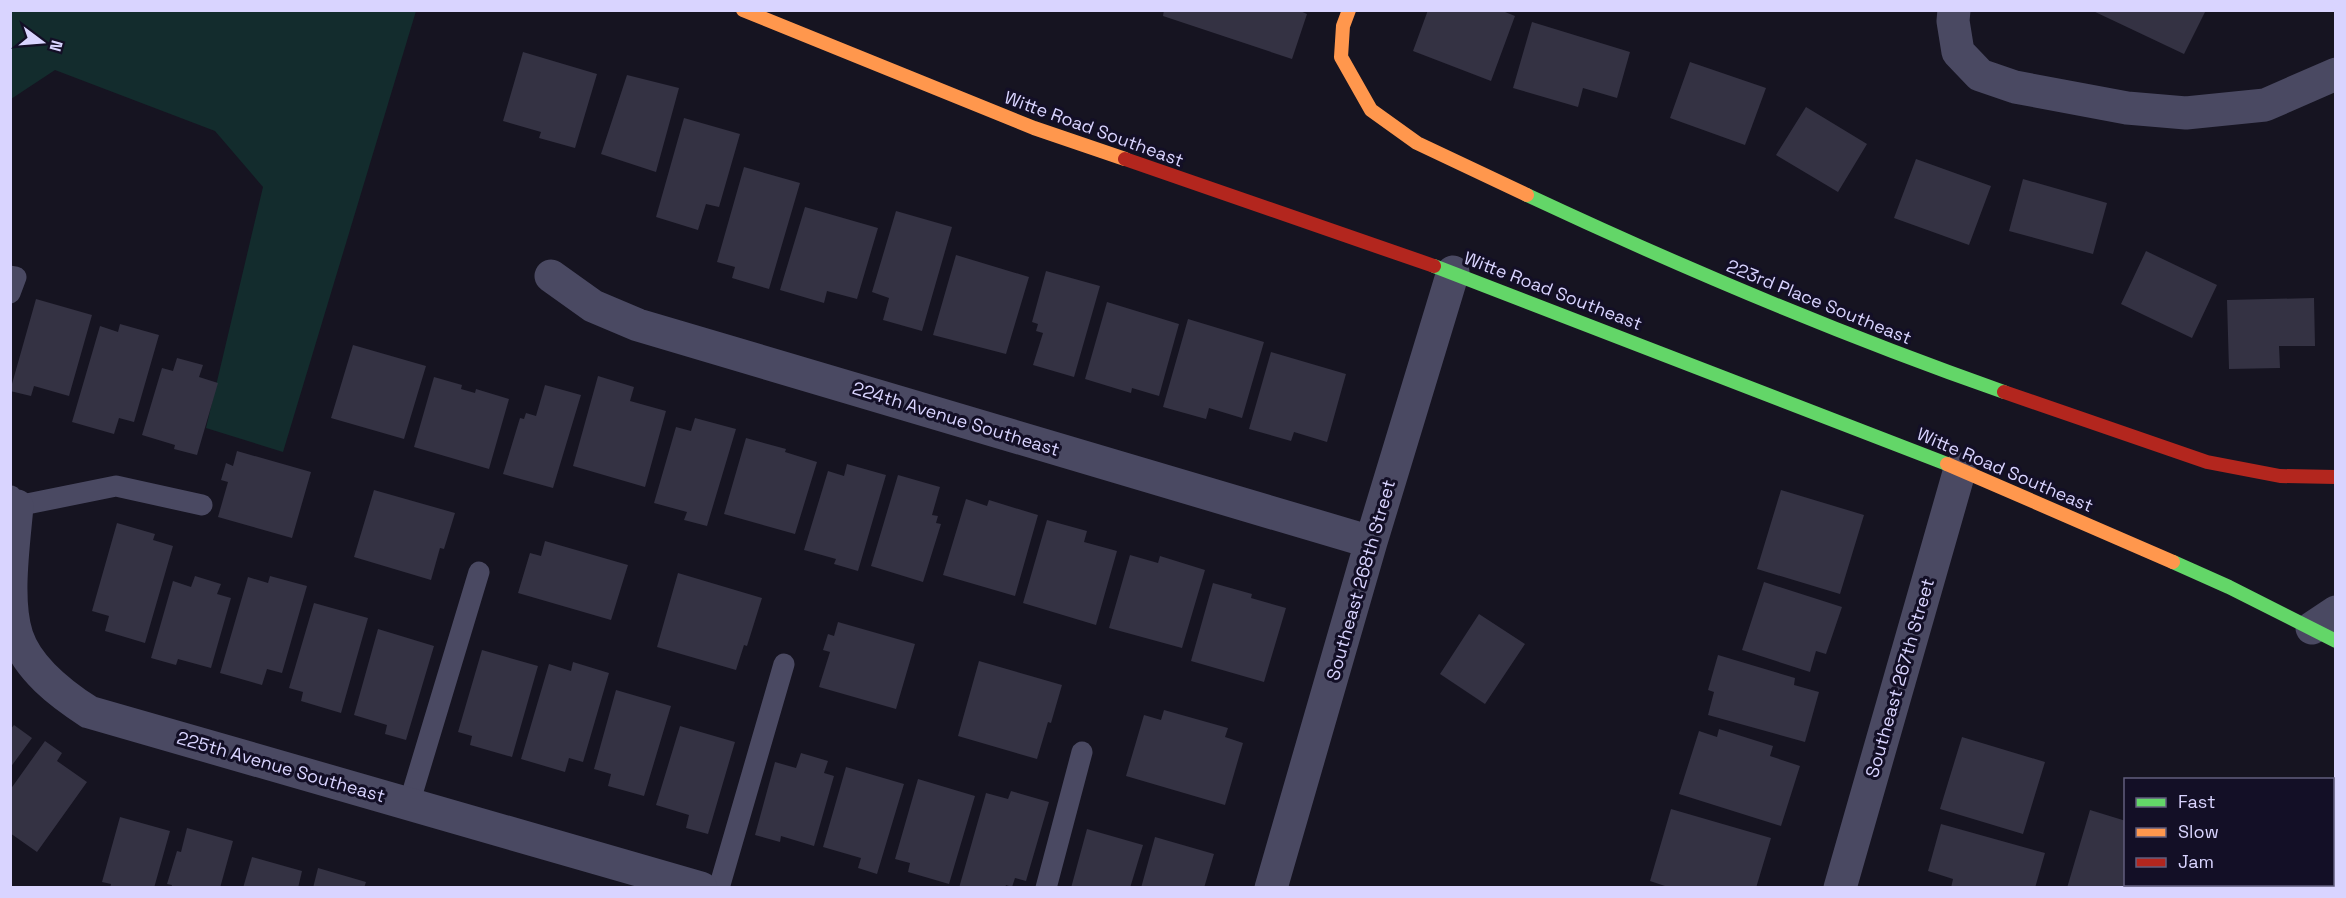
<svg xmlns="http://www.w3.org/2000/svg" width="2346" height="898" viewBox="0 0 2346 898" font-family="'Space Grotesk',sans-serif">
<rect width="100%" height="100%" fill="#161421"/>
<!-- green -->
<path fill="#132c2d" d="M11 11H416L283 452 206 428 263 187 215 131 55 70 11 99Z"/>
<!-- building -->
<path fill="#343243" d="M1164 10H1298L1307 14 1292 59 1163 16Z
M1428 10H1500L1515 16 1491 81 1413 51Z
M2091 10H2206L2184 54Z
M1532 22 1630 52 1617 98 1583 88 1578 107 1513 88Z
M523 52 597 74 575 148 539 138 541 132 503 121Z
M1690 62 1766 88 1745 145 1670 118Z
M627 75 679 88 656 172 601 154Z
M1806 107 1867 144 1838 192 1776 155Z
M684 118 740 134 719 207 706 204 698 230 656 217Z
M1916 159 1991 186 1969 245 1894 218Z
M744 167 800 183 769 289 732 278 735 267 717 262Z
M2023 179 2107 203 2093 254 2009 231Z
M805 207 878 228 857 299 827 291 824 303 780 290Z
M896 211 952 227 922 331 883 320 889 298 872 292Z
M2146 251 2217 285 2192 338 2121 304Z
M956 255 1029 277 1006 354 933 335Z
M1046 271 1100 286 1074 377 1033 365 1043 333 1036 331 1038 324 1032 322Z
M2314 298 2315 346H2279L2280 368 2229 369 2227 300Z
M36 299 92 315 69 396 34 386 31 396 10 391Z
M1107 302 1179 324 1159 396 1132 388 1131 393 1085 379Z
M1188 319 1264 342 1242 418 1209 408 1206 419 1163 407Z
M120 324 159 335 134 422 119 418 114 434 72 422 100 326 118 332Z
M353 345 426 366 404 439 331 418Z
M1271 352 1346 374 1327 442 1294 432 1291 441 1249 429Z
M177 358 203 365 199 377 218 383 197 455 174 449 175 445 142 435 162 368 173 371Z
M598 376 634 387 630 401 666 411 645 487 573 466Z
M434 377 462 385 461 389 475 393 476 389 509 399 489 469 414 447Z
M545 385 581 395 553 488 503 474 520 418 524 419 526 413 536 416Z
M695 418 736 429 707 526 684 520 687 512 654 503 676 427 691 431Z
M746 438 786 449 785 452 817 462 795 534 724 514Z
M237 451 311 472 292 538 218 517 228 482 221 480 226 463 233 466Z
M847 464 886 475 858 571 834 564 836 559 804 550 828 471 844 476Z
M898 475 940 487 932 515 938 516 936 523 941 524 923 582 871 566Z
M374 490 455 513 444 549 440 548 431 580 354 557Z
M1781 490 1864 515 1840 594 1757 569Z
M966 499 987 506 989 500 1038 515 1015 596 943 575Z
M1047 520 1087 531 1084 542 1117 551 1096 625 1023 603Z
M117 523 155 534 153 540 173 546 145 643 105 631 109 616 92 611Z
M545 541 628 565 611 620 518 593 530 553 541 556Z
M1130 555 1158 563 1160 556 1205 570 1182 648 1109 628Z
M678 573 762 598 747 646 744 645 736 670 657 647Z
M195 576 221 584 217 594 231 598 211 668 178 659 176 665 151 658 173 581 191 587Z
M270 576 307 586 282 673 267 669 262 685 220 673 248 577 268 583Z
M1764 582 1842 607 1826 654 1816 651 1810 672 1742 650Z
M1213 583 1252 594 1251 598 1286 608 1264 682 1191 661Z
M314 603 368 618 341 713 301 701 303 692 289 688Z
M1479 614 1525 644 1485 704 1440 674Z
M838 622 915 644 896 709 819 687 830 652 823 650 828 634 834 636Z
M378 629 434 646 406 740 385 734 387 725 354 715Z
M482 650 538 666 512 757 470 745 472 736 458 732Z
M1718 655 1795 678 1794 685 1819 692 1805 742 1708 715 1714 692 1708 690Z
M979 661 1062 685 1051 723 1048 722 1037 759 958 736Z
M573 662 609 673 583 762 569 758 565 772 521 759 549 664 571 671Z
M616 690 671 706 644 796 608 786 611 774 594 769Z
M1164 710 1228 728 1225 737 1243 743 1225 805 1126 776 1144 715 1161 720Z
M14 725 32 738 10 768V730Z
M680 726 735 742 708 834 686 828 689 815 656 805Z
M1719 729 1773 746 1770 756 1800 766 1781 826 1679 794 1699 731 1717 737Z
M1962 737 2045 762 2023 834 1940 809Z
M45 741 62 753 57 761 87 782 37 852 10 833V790Z
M801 753 828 761 824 773 834 776 814 846 781 836 780 842 755 835 775 762 796 768Z
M846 767 904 784 877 874 858 868 861 858 823 847Z
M918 779 975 796 949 884 908 872 910 863 895 859Z
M1011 791 1049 802 1026 881 1015 878 1012 887 1006 885 1005 888H959L986 793 1008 799Z
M1671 809 1771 838 1756 888H1671L1650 881Z
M2090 810 2126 821V884H2144L2143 888H2067Z
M120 817 170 831 154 888H110L111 884 102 882Z
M1941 824 2045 853 2035 888H1951L1953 879 1928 871Z
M187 828 233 841 220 888H171L172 885 167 884 177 851 181 852Z
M1087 829 1143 845 1130 888H1071Z
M1155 837 1214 854 1204 888H1141Z
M252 857 302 871 298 888H243Z
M318 868 366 882 364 888H313Z"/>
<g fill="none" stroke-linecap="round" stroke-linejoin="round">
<!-- lane -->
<path stroke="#4a4962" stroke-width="21" d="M10 276 16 277 10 293
M11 496 17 506 116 486 202 505
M409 804 479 572
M719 888 784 664
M1046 888 1082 752"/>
<!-- street -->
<path stroke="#4a4962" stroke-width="33" d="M1954 10 1953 21 1958 52 1980 75 2015 87 2127 108 2186 113 2265 105 2336 74
M551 276 593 306 638 325 1371 542
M17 506C14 542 5 601 17 636 28 669 61 694 89 712L701 888
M2312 628 2336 612
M1271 888 1371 542 1453 272
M1840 888 1960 469"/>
<!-- fast -->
<path stroke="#63d668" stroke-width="14" d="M1527 195C1683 268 1841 335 2004 392
M1434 266 1947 464
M2173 562 2229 587 2336 641"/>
<!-- slow -->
<path stroke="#ff974d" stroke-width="14" d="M743 10 1034 128 1125 159
M1349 10 1343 26 1341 57 1371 110 1417 143 1527 195
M1947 464 2173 562"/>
<!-- jam -->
<path stroke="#b3261e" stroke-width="14" d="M1125 159 1434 266
M2004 392 2207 462 2280 476 2336 477"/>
</g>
<g text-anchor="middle" stroke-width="6" stroke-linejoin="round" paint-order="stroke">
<!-- street labels -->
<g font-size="18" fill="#d9d4ff" stroke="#130f26">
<text transform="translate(1094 129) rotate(20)" y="6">Witte Road Southeast</text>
<text transform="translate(1553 291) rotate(21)" y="6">Witte Road Southeast</text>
<text transform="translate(1819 302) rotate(22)" y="6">223rd Place Southeast</text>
<text transform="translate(956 419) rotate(17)" y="6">224th Avenue Southeast</text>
<text transform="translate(2005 470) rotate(23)" y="6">Witte Road Southeast</text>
<text transform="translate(1361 580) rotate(-74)" y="6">Southeast 268th Street</text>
<text transform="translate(1900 678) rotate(-74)" y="6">Southeast 267th Street</text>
<text transform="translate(281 767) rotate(16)" y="6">225th Avenue Southeast</text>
</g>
</g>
<!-- border -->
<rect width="2346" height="898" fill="none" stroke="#d9d4ff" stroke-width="24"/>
<!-- legend -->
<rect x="2124" y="778" width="210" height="108" fill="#130f26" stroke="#625e7d" stroke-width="1.5"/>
<rect x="2136" y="798" width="30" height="9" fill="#63d668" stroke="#625e7d" stroke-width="1.5"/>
<text x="2178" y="808" font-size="18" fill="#d9d4ff">Fast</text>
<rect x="2136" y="828" width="30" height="9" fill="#ff974d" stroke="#625e7d" stroke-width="1.5"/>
<text x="2178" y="838" font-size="18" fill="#d9d4ff">Slow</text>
<rect x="2136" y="858" width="30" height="9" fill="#b3261e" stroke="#625e7d" stroke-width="1.5"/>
<text x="2178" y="868" font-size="18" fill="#d9d4ff">Jam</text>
<!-- north arrow -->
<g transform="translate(42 42) rotate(106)" stroke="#130f26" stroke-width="4.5" paint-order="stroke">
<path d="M0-4.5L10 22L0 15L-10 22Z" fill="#d9d4ff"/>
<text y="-9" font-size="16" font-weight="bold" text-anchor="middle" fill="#d9d4ff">N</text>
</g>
</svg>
